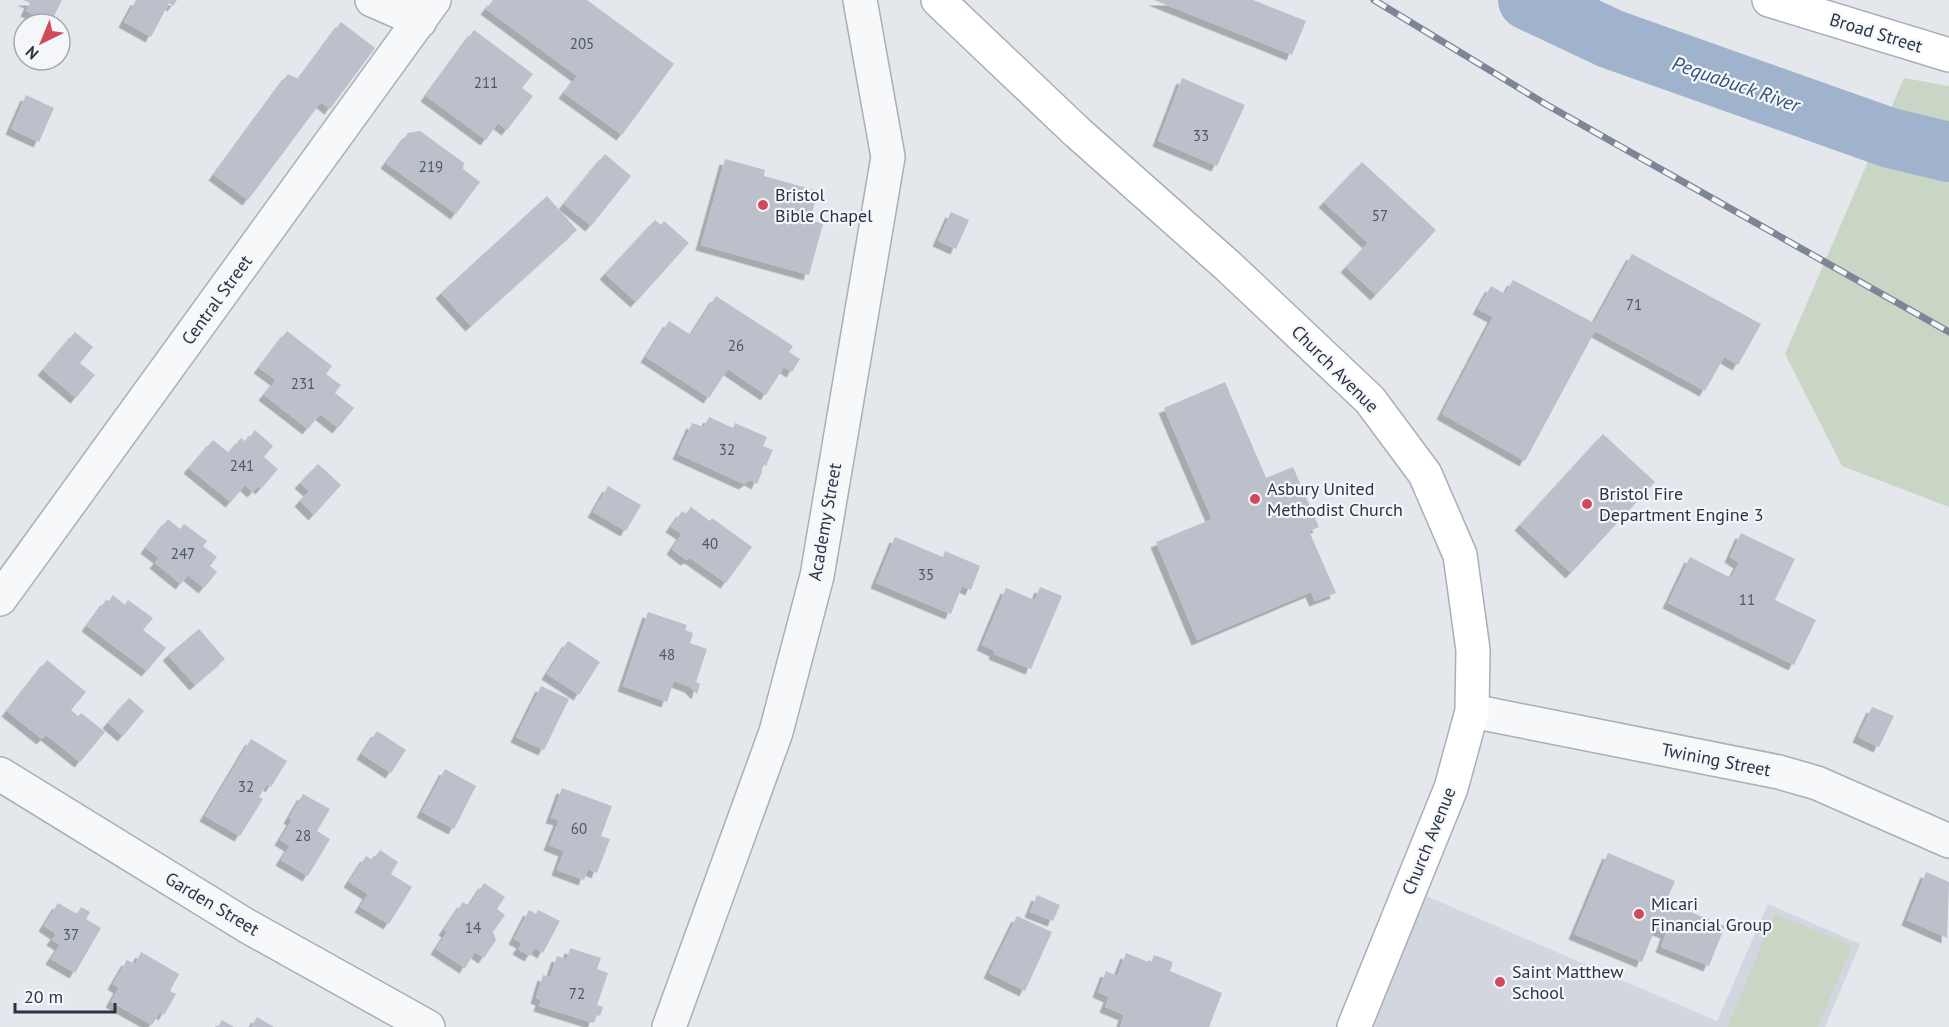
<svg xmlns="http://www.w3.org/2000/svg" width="1949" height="1027" viewBox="0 0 1949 1027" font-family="'PT Sans',sans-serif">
<defs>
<filter id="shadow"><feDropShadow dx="-5.5" dy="5.5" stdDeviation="0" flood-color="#0004"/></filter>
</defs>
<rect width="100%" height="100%" fill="#e4e7ec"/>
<!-- built -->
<path fill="#d2d6de" d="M1410 889 1717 1021 1768 904 1860 944 1825 1027H1354Z"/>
<!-- green -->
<path fill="#c9d6c5" d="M1904 78 1949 86V507L1842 466 1785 354Z
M1775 914 1852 946 1818 1027H1727Z"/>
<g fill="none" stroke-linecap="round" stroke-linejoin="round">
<!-- river -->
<path stroke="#9fb4cc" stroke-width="60" d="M1528 0 1611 39 1890 138 1949 152"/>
</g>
<!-- building -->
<path fill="#bbc0ca" filter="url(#shadow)" d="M23 0H62L51 22 26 11 30 3Z
M136 0H177L173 6 169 3 151 37 124 22Z
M493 0H587L674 64 622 135 564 93 577 76 486 9Z
M1154 0H1253L1306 21 1292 55Z
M341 22 375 48 330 109 321 102 248 200 214 175 288 74 299 79Z
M474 30 533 74 522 88 533 96 507 130 498 123 486 140 426 96Z
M1182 78 1245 105 1217 166 1158 141Z
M26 95 54 108 39 142 11 129Z
M420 131 464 163 463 169 480 182 456 214 386 163 408 133Z
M605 154 631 176 591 226 564 204Z
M725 159 765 170 764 176 818 191 810 220 823 224 809 275 701 245Z
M1362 162 1436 230 1376 295 1346 267 1368 243 1324 202Z
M547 196 577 230 471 326 441 293Z
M951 212 969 220 956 249 938 241Z
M655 220 661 225 664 221 689 243 636 302 605 274Z
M1632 254 1761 324 1738 365 1724 357 1705 391 1595 331 1525 461 1442 414 1493 317 1478 309 1491 286 1505 294 1513 280 1594 323Z
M716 296 793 346 789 352 800 359 792 372 784 367 766 395 728 369 709 398 646 357 669 321 691 335Z
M287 331 332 366 326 374 341 385 335 393 354 408 338 428 320 414 308 429 264 395 276 380 259 368Z
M75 332 93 347 80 363 95 375 76 398 43 370Z
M1225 382 1266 478 1293 467 1319 527 1309 531 1336 593 1315 601 1311 592 1197 640 1156 542 1212 519 1164 408Z
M709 417 733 428 735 423 767 437 763 446 773 450 766 466 761 463 762 472 757 484 750 480 744 484 678 454 692 423 704 427Z
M255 430 273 446 264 457 278 469 261 489 258 486 253 492 245 485 231 502 189 468 213 440 229 453 241 438 246 442Z
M1603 434 1655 482 1571 573 1520 525Z
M318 464 341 485 314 515 300 501 309 491 300 483Z
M608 486 641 505 626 531 593 512Z
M691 507 710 521 712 518 752 547 726 583 690 558 686 560 672 549 682 534 671 527 682 511 686 514Z
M168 519 180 529 184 524 207 541 203 546 217 557 210 566 217 572 204 588 188 575 181 584 155 563 159 558 146 548Z
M1741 533 1795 559 1775 600 1816 620 1794 665 1668 603 1690 557 1731 578 1739 563 1730 557Z
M895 537 943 557 945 551 980 566 971 590 962 586 951 614 876 583Z
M1040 587 1062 596 1031 669 994 654 995 651 982 645 1006 588 1035 600Z
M113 595 125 605 128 600 153 618 143 630 166 648 147 671 87 626 106 600 109 601Z
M648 612 687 625 685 630 693 633 690 643 707 649 696 682 700 684 697 694 690 687 674 681 667 702 623 686Z
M199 629 225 659 195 685 168 655Z
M568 641 600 662 579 695 547 674Z
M47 660 86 692 71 710 78 716 81 713 105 732 80 762 46 735 42 739 7 711Z
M541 686 569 699 544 750 516 737Z
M129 698 144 711 123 736 108 723Z
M1872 707 1894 716 1879 747 1858 737Z
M377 731 406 750 391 773 362 754Z
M251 739 287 761 271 787 267 784 259 797 263 799 240 836 205 816Z
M445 769 476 786 454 829 422 812Z
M562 788 612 806 601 836 610 839 597 873 588 869 584 880 557 870 564 851 549 845 559 820 551 818Z
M303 794 330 809 317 831 330 839 308 876 281 860 290 846 280 840 292 820 289 818Z
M380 850 398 862 391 874 412 887 389 924 360 907 368 894 349 882 366 856 373 860Z
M1608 853 1675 881 1666 902 1725 926 1709 966 1661 947 1666 933 1655 929 1642 962 1574 934Z
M1926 872 1949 882 1947 938 1907 920Z
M484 883 505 897 497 909 505 915 493 932 496 940 484 958 475 952 465 968 436 949 447 932 444 930 463 902 469 906Z
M1037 895 1060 905 1053 921 1030 912Z
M58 903 77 914 81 907 90 912 86 919 101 928 75 973 51 959 60 945 52 940 56 934 44 926Z
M529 910 536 914 538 910 560 921 543 953 535 948 530 956 518 949 522 943 514 939Z
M1017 916 1052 932 1025 991 989 973Z
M570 948 601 958 597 969 608 973 597 1005 603 1007 600 1016 596 1015 593 1023 539 1006 541 1000 536 998 543 975 550 977 557 956 567 959Z
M141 952 179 974 170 991 176 994 164 1015 160 1012 152 1025 111 1002 119 988 113 984 127 960 135 964Z
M1126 953 1151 963 1154 955 1173 962 1170 971 1222 993 1209 1027H1120L1124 1015 1105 1007 1109 997 1098 992 1106 971 1117 976Z
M257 1017 274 1027H251Z
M222 1020 234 1027H218Z"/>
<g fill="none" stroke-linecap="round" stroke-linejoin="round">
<defs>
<path id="minor" d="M372 0 420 21
M0 599 434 0
M1472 711 1779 772 1817 783 1949 841
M0 774 247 926 428 1027
M669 1027 776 732 817 576 888 157 860 0"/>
<path id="secondary" d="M938 0 1077 132 1228 266 1370 400 1425 474 1460 555 1473 650 1472 711 1451 788 1354 1027
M1769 0 1949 55"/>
</defs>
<!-- minor casing -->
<use href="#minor" stroke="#a9aeb7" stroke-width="36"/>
<!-- secondary casing -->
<use href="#secondary" stroke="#a9aeb7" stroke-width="36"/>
<!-- minor -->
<use href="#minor" stroke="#f7f8fa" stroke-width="33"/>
<!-- secondary -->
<use href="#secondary" stroke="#fff" stroke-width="33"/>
<defs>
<path id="rail" d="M1374 0 1547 105 1949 332"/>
</defs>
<!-- rail casing -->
<use href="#rail" stroke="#7d8696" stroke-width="7"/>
<!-- rail -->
<use href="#rail" stroke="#f4f6f9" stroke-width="4.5" stroke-dasharray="14" stroke-linecap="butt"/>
</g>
<!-- markers -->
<g fill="#d1495b" stroke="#f4f6f9" stroke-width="2">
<circle cx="763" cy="205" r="6"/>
<circle cx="1255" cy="499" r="6"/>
<circle cx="1587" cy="504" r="6"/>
<circle cx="1639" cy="914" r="6"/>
<circle cx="1500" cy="982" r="6"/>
</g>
<g text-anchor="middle" stroke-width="4.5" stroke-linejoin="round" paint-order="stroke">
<!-- number labels -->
<g font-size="15" fill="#4f5766">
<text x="582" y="49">205</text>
<text x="486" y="88">211</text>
<text x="1201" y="141">33</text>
<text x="431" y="172">219</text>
<text x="1380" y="221">57</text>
<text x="1634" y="310">71</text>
<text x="736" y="351">26</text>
<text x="303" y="389">231</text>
<text x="727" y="455">32</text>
<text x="242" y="471">241</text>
<text x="710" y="549">40</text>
<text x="183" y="559">247</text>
<text x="926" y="580">35</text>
<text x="1747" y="605">11</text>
<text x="667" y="660">48</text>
<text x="246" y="792">32</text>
<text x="579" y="834">60</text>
<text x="303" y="841">28</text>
<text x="473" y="933">14</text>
<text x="71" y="940">37</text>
<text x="577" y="999">72</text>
</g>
<!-- street labels -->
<g font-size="18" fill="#2b3445" stroke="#f4f6f9">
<text transform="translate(1876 33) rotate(17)" y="6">Broad Street</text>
<text transform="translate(217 300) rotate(-54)" y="6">Central Street</text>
<text transform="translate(1335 369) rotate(45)" y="6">Church Avenue</text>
<text transform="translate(825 522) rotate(-80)" y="6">Academy Street</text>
<text transform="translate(1716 760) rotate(11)" y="6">Twining Street</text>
<text transform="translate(1429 841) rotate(-68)" y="6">Church Avenue</text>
<text transform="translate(212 904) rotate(31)" y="6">Garden Street</text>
</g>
<!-- poi labels -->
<g font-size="18" fill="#2b3445" stroke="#f4f6f9" text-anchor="start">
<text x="775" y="201">Bristol<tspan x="775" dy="21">Bible Chapel</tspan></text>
<text x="1267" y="495">Asbury United<tspan x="1267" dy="21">Methodist Church</tspan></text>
<text x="1599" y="500">Bristol Fire<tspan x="1599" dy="21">Department Engine 3</tspan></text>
<text x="1651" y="910">Micari<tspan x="1651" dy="21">Financial Group</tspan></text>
<text x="1512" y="978">Saint Matthew<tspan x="1512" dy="21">School</tspan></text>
</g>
<!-- water labels -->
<g font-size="20" font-style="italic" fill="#34527a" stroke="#f4f6f9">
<text transform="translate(1736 84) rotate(19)" y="7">Pequabuck River</text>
</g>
</g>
<!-- north arrow -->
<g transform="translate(42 42) rotate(223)"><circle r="28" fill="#f4f6f9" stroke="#a4a8b1" stroke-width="1.5"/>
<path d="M0-4.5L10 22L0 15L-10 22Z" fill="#d1495b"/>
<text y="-9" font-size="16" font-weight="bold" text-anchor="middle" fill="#2b3445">N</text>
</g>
<!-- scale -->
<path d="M15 1003v9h100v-9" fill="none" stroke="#2b3445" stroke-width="3"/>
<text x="24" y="1003" font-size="18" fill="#2b3445" stroke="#f4f6f9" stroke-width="4.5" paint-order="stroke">20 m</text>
</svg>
